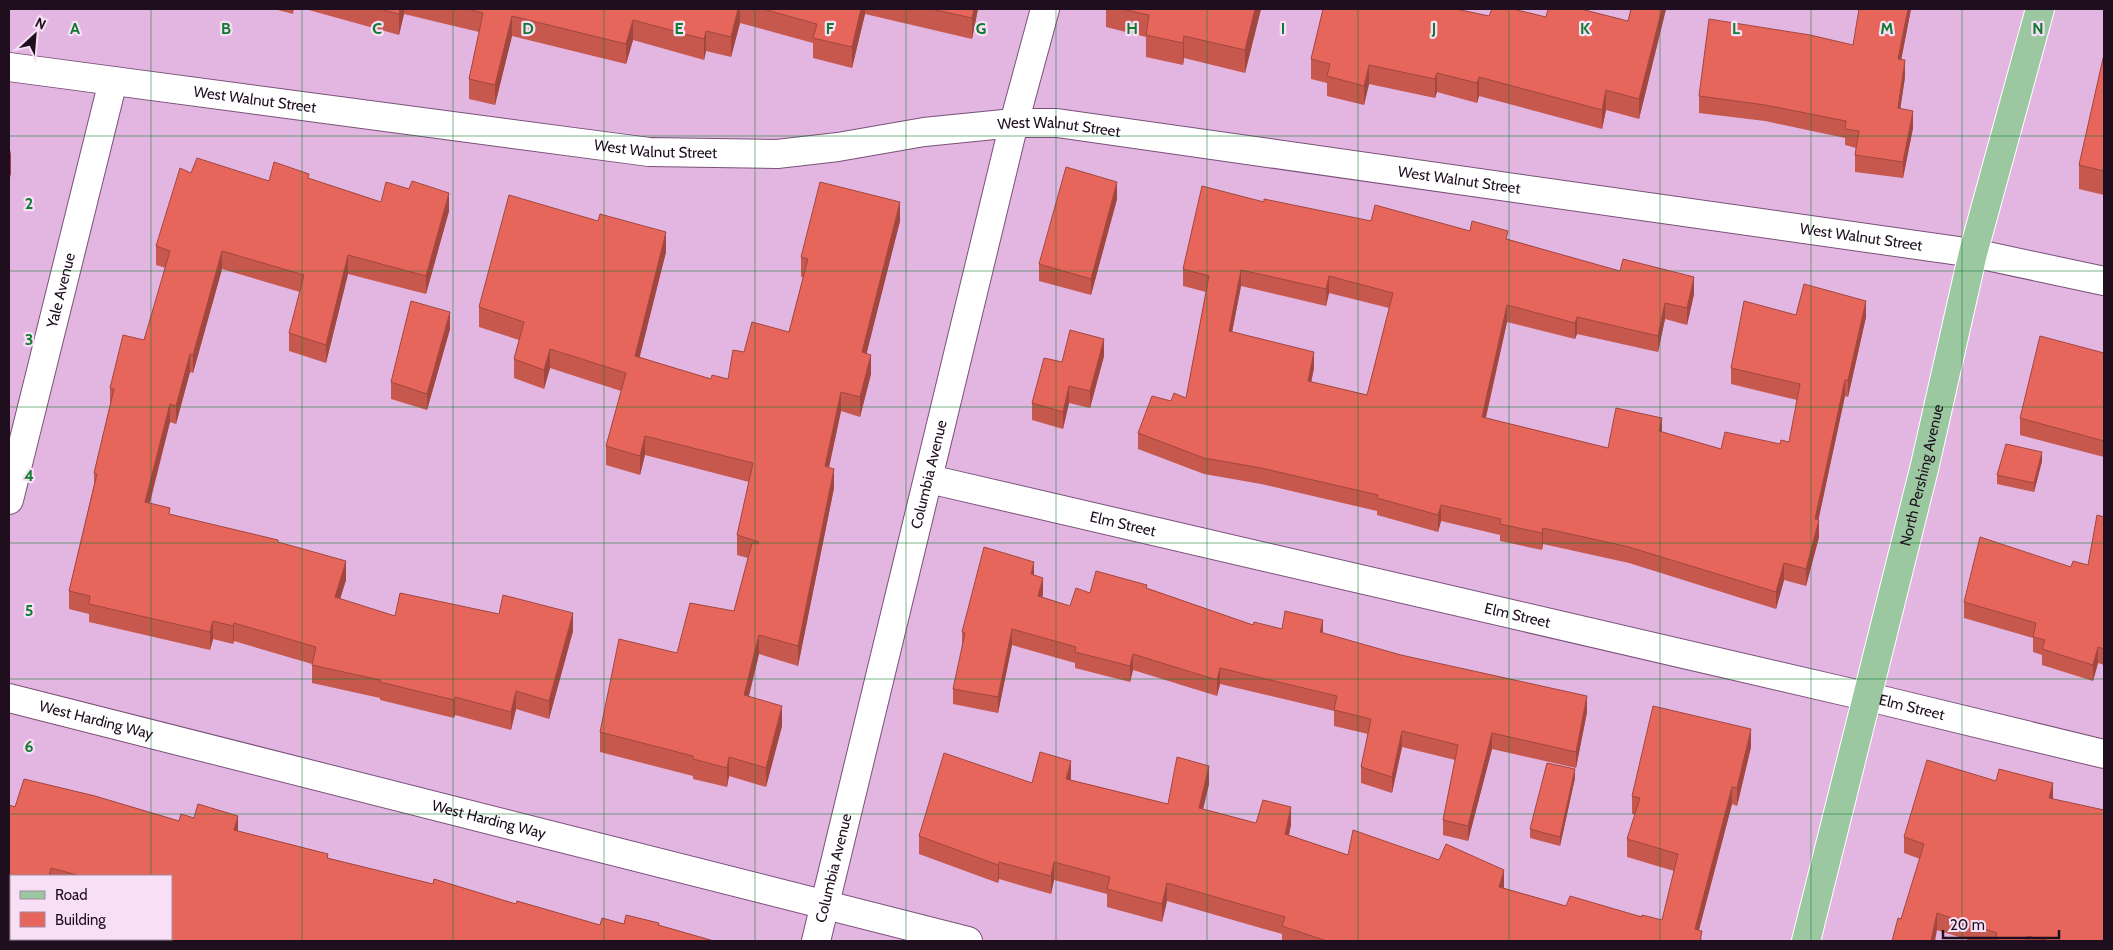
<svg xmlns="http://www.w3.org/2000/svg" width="2113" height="950" viewBox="0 0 2113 950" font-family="Cabin,sans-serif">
<rect width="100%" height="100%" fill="#e3b6e2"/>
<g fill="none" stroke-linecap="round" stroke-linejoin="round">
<defs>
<g id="minor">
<path id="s1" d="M9 67 649 152 777 154 838 147 924 132 1014 123H1057L1973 253 2104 281"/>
<path id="s2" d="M929 479 1869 697 2104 754"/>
<path id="s3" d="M9 500 113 81"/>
<path id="s4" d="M9 698 968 941"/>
<path id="s5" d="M816 941 1014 123 1045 9"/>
</g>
<g id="major">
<path id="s6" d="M1806 941 1925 465 1973 253 2040 9"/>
</g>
</defs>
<!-- minor casing -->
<use href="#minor" stroke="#795178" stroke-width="30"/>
<!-- major casing -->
<use href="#major" stroke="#fff" stroke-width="30"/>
<!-- minor -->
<use href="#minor" stroke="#fff" stroke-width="28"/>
<!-- major -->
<use href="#major" stroke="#9bc8a1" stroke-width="28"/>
</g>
<!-- wall -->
<path fill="#c6584e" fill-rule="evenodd" d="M274 9H294L293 14Z
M305 9H978L972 39 865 14 852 68 813 58V43L740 23 731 57 706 51 704 60 633 40 626 64 512 36 495 105 469 99V79L479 32 404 14 399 35Z
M1106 9H1261L1245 73 1184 58 1183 65 1146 57V37L1106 27Z
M1631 9H1666L1639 119 1606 110 1602 129 1479 96 1477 103 1437 92 1435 98 1369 84 1364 105 1327 96V83L1311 79V59L1489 16 1546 17 1628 21Z
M1911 9 1901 60 1905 77 1900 108 1913 128 1903 178 1855 172V155L1856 148 1845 145V138L1765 121 1699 113V96L1853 45Z
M2104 54V195L2079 189V165Z
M191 173 269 181 309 179 381 202 449 211 426 294 348 274 326 363 289 351V333L300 292 222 269 193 373 190 372 176 424 170 422 150 503 170 514 278 542 346 580 340 599 395 616 573 631 549 719 516 709 511 730 455 715 454 718 380 700V698L312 683V664L234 641 233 644 213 639 210 650 89 622V614L69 609V591L94 484V473L110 405V388L144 340 166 268 156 265V246Z
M1117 199 1091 295 1039 281V264Z
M1264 202 1371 221 1470 231 1508 239 1694 294 1687 325 1665 319 1658 352 1577 334 1575 339 1507 322 1486 418 1608 448 1662 432 1721 449 1780 444 1789 442 1797 400 1731 384V368L1796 315 1866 317 1848 397 1845 396 1818 520 1819 537 1806 586 1784 580 1776 609 1629 563 1543 544 1542 550 1500 541V535L1441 521 1438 532 1377 515V511L1261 484 1204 474 1138 449V433L1171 401 1186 398 1206 292 1183 286V269ZM1241 286 1326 306 1329 293 1389 308 1367 395 1311 382 1314 368 1232 332Z
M598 221 666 252 639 357 711 379H728L744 352 789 332 803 277H801V257L900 221 866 353 871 374 860 417 841 411 829 467 834 488 798 666 759 654 749 696 782 726 766 787 729 776 727 787 693 779V776L600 752V732L677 653 734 611 748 558 737 555V535L749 482 645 455 640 475 606 465V446L621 391 550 368 544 389 514 378V359L519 340 479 327V307Z
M450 329 427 410 391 399V382Z
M2104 353V457L2020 435V418Z
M1104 356 1090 408 1069 403 1063 429 1032 420V403L1062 362Z
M2042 461 2034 492 1997 484V475Z
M2104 517V665L2098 663 2093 681 2042 665V655L2033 652V638L1964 618V602L2088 565Z
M1034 575 1043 594 1042 597 1070 606 1090 593 1147 588 1253 625 1323 633 1587 712 1576 768 1492 749 1468 841 1443 835V820L1455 760 1402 747 1392 793 1361 783V767L1368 734 1334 726V711L1220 684 1217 696 1133 670 1130 682 1075 668V663L1012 645 998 713 953 704V689L962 648V632Z
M1751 747 1737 806 1732 804 1699 930 1702 941H1282V934L1167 901 1162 922 1107 907V894L1054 880 1051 894 999 879 998 883 919 854V836L1032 783 1071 778V780L1168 804 1209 784 1203 809 1256 823 1291 825 1289 835 1348 855 1504 888 1566 906 1662 920 1674 871 1627 857V839L1635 815 1632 814V796Z
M1575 778 1560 846 1530 838V829Z
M24 779 95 796 179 821 181 814 194 818 198 804 238 816V831L328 854V858L433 884 434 879 516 904 517 901 600 925 602 918 624 924 626 915 659 923V925L714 941H93L94 939H171V876H11V939H38V941H9V805L15 807Z
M2053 799 2104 941H1972L1901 919 1920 859 1904 853V837Z"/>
<!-- shaded-wall -->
<path fill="#a14740" d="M400 9H404V14L399 35V14Z
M738 9H740V23L731 57V37Z
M861 9H865V14L852 68V47Z
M974 9H978L972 39V18Z
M1255 9H1261L1245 73V50Z
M1662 9H1666L1639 119V99Z
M1908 9H1911L1898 76V59Z
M512 16V36L495 105V85Z
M633 20V40L626 64V44Z
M706 31V51L704 60V39Z
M1184 36V58L1183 65V43Z
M1905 60V77L1898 125V108Z
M1369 65V84L1364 105V86Z
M1437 73V92L1435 98V79Z
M1479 77V96L1477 103V83Z
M1606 90V110L1602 129V110Z
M1913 111V128L1903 178V162Z
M11 150V174L9 181V158Z
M1117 182V199L1091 295V279Z
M449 193V211L426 294V276Z
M900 202V221L862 372V352Z
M666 232V252L635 376V356Z
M222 251V269L193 373V355Z
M348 255V274L326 363V345Z
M1241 270V286L1229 348V331Z
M1329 276V293L1326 306V289Z
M1694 277V294L1687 325V308Z
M1866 301V317L1848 397V380Z
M1665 303V319L1658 352V336Z
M1507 305V322L1482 433V417Z
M450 312V329L427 410V394Z
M1577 317V334L1575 339V323Z
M1104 339V356L1090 408V391Z
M550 349V368L544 389V370Z
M1314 352V368L1308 398V381Z
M190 354V372L176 424V406Z
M871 355V374L860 417V397Z
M1845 380V396L1815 536V519Z
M1069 386V403L1063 429V412Z
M841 392V411L825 486V466Z
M170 404V422L145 520V502Z
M1662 418V434L1659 431Z
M645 436V455L640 475V456Z
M2042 452V461L2034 492V483Z
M834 469V488L798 666V646Z
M1441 505V521L1438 532V515Z
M1819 520V537L1806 586V569Z
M1543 528V544L1542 550V533Z
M346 561V580L335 615V597Z
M1034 562V578L1031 574Z
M1784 563V580L1776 609V592Z
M1043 578V594L1038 611V596Z
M573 613V631L549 719V701Z
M1323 620V636L1320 632Z
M213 621V639L210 650V632Z
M234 623V641L233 644V626Z
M1012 629V645L998 713V697Z
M759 635V654L744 715V695Z
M2098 647V663L2093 681V665Z
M1133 654V670L1130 682V666Z
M1220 668V684L1217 696V680Z
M516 691V709L511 730V712Z
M1587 696V712L1576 768V752Z
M455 697V715L454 718V700Z
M782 706V726L766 787V768Z
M1751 729V747L1737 806V788Z
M1402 731V747L1392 793V777Z
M1492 733V749L1468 841V826Z
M729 757V776L727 787V768Z
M1071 761V778L1066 797V779Z
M1209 766V784L1199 826V808Z
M1575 769V778L1560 846V837Z
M2053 783V799L2049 798Z
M1732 787V804L1696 941 1695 929Z
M1291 807V825L1285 852V834Z
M238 816V832L234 830Z
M999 862V879L998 883V865Z
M1054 862V880L1051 894V876Z
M1504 870V888L1499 887Z
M1167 883V901L1162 922V904Z
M1937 913V930L1935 941H1931Z
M35 939H38V941H34Z"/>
<!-- building -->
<path fill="#e6665b" stroke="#a14740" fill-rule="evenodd" d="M379 9H400L399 14Z
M467 9H738L731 37 706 31 704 39 633 20 626 44 512 16 495 85 469 79 483 13Z
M763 9H861L852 47 813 38 817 24Z
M931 9H974L972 18Z
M1122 9H1255L1245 50 1184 36 1183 43 1146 35 1149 15Z
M1323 9H1456L1489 16 1492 9H1513L1546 17 1548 9H1581L1628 21 1631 9H1662L1639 99 1606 90 1602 110 1479 77 1477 83 1437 73 1435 79 1369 65 1364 86 1327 76 1330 64 1311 59Z
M1859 9H1908L1898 59 1905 60 1898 108 1913 111 1903 162 1855 155 1859 131 1845 129 1846 121 1765 105 1699 96 1709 19 1810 35 1853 45Z
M2104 54V171L2079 165Z
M197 158 269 181 274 162 309 174 308 178 381 202 386 182 409 189 412 181 449 193 426 276 348 255 326 345 289 333 304 275 222 251 193 355 190 354 176 406 170 404 145 502 170 508 169 514 278 540V542L346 561 335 597 395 616 400 593 499 614 503 595 573 613 549 701 516 691 511 712 455 697 454 700 380 682V680L312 665 316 647 234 623 233 626 213 621 210 632 89 604 90 596 69 591 97 474 94 473 114 389 110 388 123 335 144 340 170 251 156 246 180 168 191 173Z
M1066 167 1117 182 1091 279 1039 264Z
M820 182 900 202 862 352 871 355 860 397 841 392 825 466 834 469 798 646 759 635 744 695 782 706 766 768 729 757 727 768 693 759V756L600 732 619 639 677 653 690 603 734 611 752 543 758 544 759 542 737 535 753 463 645 436 640 456 606 446 626 373 550 349 544 370 514 359 524 322 479 307 509 195 598 221 600 214 666 232 635 356 711 379 712 375 728 379 733 350 744 352 752 322 789 332 808 259 801 257Z
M1202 186 1264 202V199L1371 221 1375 205 1470 231 1472 221 1508 231 1506 239 1620 271 1623 259 1694 277 1687 308 1665 303 1658 336 1577 317 1575 323 1507 305 1482 417 1608 448 1616 408 1662 418 1659 431 1721 449 1725 432 1780 444 1781 440 1789 442 1800 384 1731 368 1744 301 1796 315 1804 284 1866 301 1848 380H1845L1815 519 1819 520 1806 569 1784 563 1776 592 1629 547 1543 528 1542 533 1500 524 1501 519 1441 505 1438 515 1377 498 1378 495 1261 468 1204 458 1138 433 1152 396 1171 401 1174 393 1186 398 1209 276 1183 269ZM1241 270 1326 289 1329 276 1393 293 1367 395 1308 381 1314 352 1229 331Z
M411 301 450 312 427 394 391 382Z
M1070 330 1104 339 1090 391 1069 386 1063 412 1032 403 1044 358 1062 362Z
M2040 336 2104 353V441L2020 418Z
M2006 444 2042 452 2034 483 1997 475Z
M2097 515 2104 517V649L2098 647 2093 665 2042 649 2045 640 2033 637 2036 623 1964 602 1980 537 2071 567 2073 561 2088 565Z
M984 547 1034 562 1031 574 1043 578 1038 596 1070 606 1076 588 1090 593 1096 571 1147 585 1146 588 1253 625 1254 622 1282 629 1285 611 1323 620 1320 632 1401 655 1587 696 1576 752 1492 733 1468 826 1443 820 1458 745 1402 731 1392 777 1361 767 1371 719 1334 710 1337 696 1220 668 1217 680 1133 654 1130 666 1075 652 1076 647 1012 629 998 697 953 689 965 633 962 632Z
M1653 706 1751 729 1737 788 1732 787 1695 929 1702 931 1700 941H1327L1282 926 1285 917 1167 883 1162 904 1107 889 1110 877 1054 862 1051 876 999 862 998 865 919 836 944 753 1032 783 1040 752 1071 761 1066 779 1168 804 1177 757 1209 766 1199 808 1256 823 1263 800 1291 807 1285 834 1348 855 1353 830 1439 860 1446 844 1504 870 1499 887 1566 906 1570 896 1642 917V915L1662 920 1678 854 1627 839 1640 798 1632 796Z
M1927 760 1996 781 1999 769 2053 783 2049 798 2104 810V941H2050L2027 936 2026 941H1995L1997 933 1937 913 1931 941H1892L1898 918 1901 919 1924 844 1904 837Z
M1547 763 1575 769 1560 837 1530 829Z
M24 779 95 796 179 821 181 814 194 818 198 804 238 816 234 830 328 854 327 858 433 884 434 879 516 904 517 901 600 925 602 918 624 924 626 915 659 923 658 925 714 941H93L94 939H171V876H81L51 868 49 876H11V939H35L34 941H9V805L15 807Z"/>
<!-- grid -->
<path fill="none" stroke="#107a2e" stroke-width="1" stroke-opacity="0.55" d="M151 9V876M302 9V941M453 9V941M604 9V941M755 9V941M906 9V941M1056 9V941M1207 9V941M1358 9V941M1509 9V941M1660 9V941M1811 9V941M1962 9V941M9 136H2104M9 271H2104M9 407H2104M9 543H2104M9 679H2104M9 814H2104M151 939V941"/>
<g text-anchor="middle" stroke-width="4.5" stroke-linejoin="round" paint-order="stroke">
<!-- street labels -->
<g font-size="15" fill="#1e0e1e" stroke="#f7dff6">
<text dy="5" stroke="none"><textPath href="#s1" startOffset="248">West Walnut Street</textPath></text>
<text dy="5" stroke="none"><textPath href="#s1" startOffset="1058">West Walnut Street</textPath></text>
<text dy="5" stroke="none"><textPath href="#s1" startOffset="652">West Walnut Street</textPath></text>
<text dy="5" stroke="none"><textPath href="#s1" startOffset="1462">West Walnut Street</textPath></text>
<text dy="5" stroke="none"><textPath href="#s1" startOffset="1868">West Walnut Street</textPath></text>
<text dy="5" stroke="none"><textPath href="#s3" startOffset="216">Yale Avenue</textPath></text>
<text dy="5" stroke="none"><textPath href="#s5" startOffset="480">Columbia Avenue</textPath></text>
<text dy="5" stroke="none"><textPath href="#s6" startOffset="480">North Pershing Avenue</textPath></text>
<text dy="5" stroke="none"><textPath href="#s2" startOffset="199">Elm Street</textPath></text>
<text dy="5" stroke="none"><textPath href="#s2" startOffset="604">Elm Street</textPath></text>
<text dy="5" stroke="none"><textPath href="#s2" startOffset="1009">Elm Street</textPath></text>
<text dy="5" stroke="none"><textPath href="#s4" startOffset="90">West Harding Way</textPath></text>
<text dy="5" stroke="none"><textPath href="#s4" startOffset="495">West Harding Way</textPath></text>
<text dy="5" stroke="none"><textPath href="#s5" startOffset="75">Columbia Avenue</textPath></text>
</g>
</g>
<g font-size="16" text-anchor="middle" font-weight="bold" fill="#107a2e" stroke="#f7dff6" stroke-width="4.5" stroke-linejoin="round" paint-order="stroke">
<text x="75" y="34">A</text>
<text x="226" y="34">B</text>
<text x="377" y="34">C</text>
<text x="528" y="34">D</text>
<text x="679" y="34">E</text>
<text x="830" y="34">F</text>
<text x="981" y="34">G</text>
<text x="1132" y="34">H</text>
<text x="1283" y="34">I</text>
<text x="1434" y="34">J</text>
<text x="1585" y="34">K</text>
<text x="1736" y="34">L</text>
<text x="1887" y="34">M</text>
<text x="2038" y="34">N</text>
<text x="29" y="209">2</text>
<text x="29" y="345">3</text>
<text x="29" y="481">4</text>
<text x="29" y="616">5</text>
<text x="29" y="752">6</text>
</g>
<!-- border -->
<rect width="2113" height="950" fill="none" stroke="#1e0e1e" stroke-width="20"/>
<!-- legend -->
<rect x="10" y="875" width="162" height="65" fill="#f7dff6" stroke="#a08ba0"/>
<rect x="20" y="891" width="25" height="8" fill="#9bc8a1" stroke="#a08ba0"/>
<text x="55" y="900" font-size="15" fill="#1e0e1e">Road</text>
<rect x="20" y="912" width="25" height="15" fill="#e6665b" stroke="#a08ba0"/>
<text x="55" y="925" font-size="15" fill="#1e0e1e">Building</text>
<!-- north arrow -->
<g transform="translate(35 35) rotate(26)" stroke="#f7dff6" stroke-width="4" paint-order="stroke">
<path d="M0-4L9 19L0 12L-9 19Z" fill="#1e0e1e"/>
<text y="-8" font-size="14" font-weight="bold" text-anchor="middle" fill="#1e0e1e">N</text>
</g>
<!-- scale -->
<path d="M1943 930v8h116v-8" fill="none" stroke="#1e0e1e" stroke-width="2.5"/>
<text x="1950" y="930" font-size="15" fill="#1e0e1e" stroke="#f7dff6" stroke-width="4" paint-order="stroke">20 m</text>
</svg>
